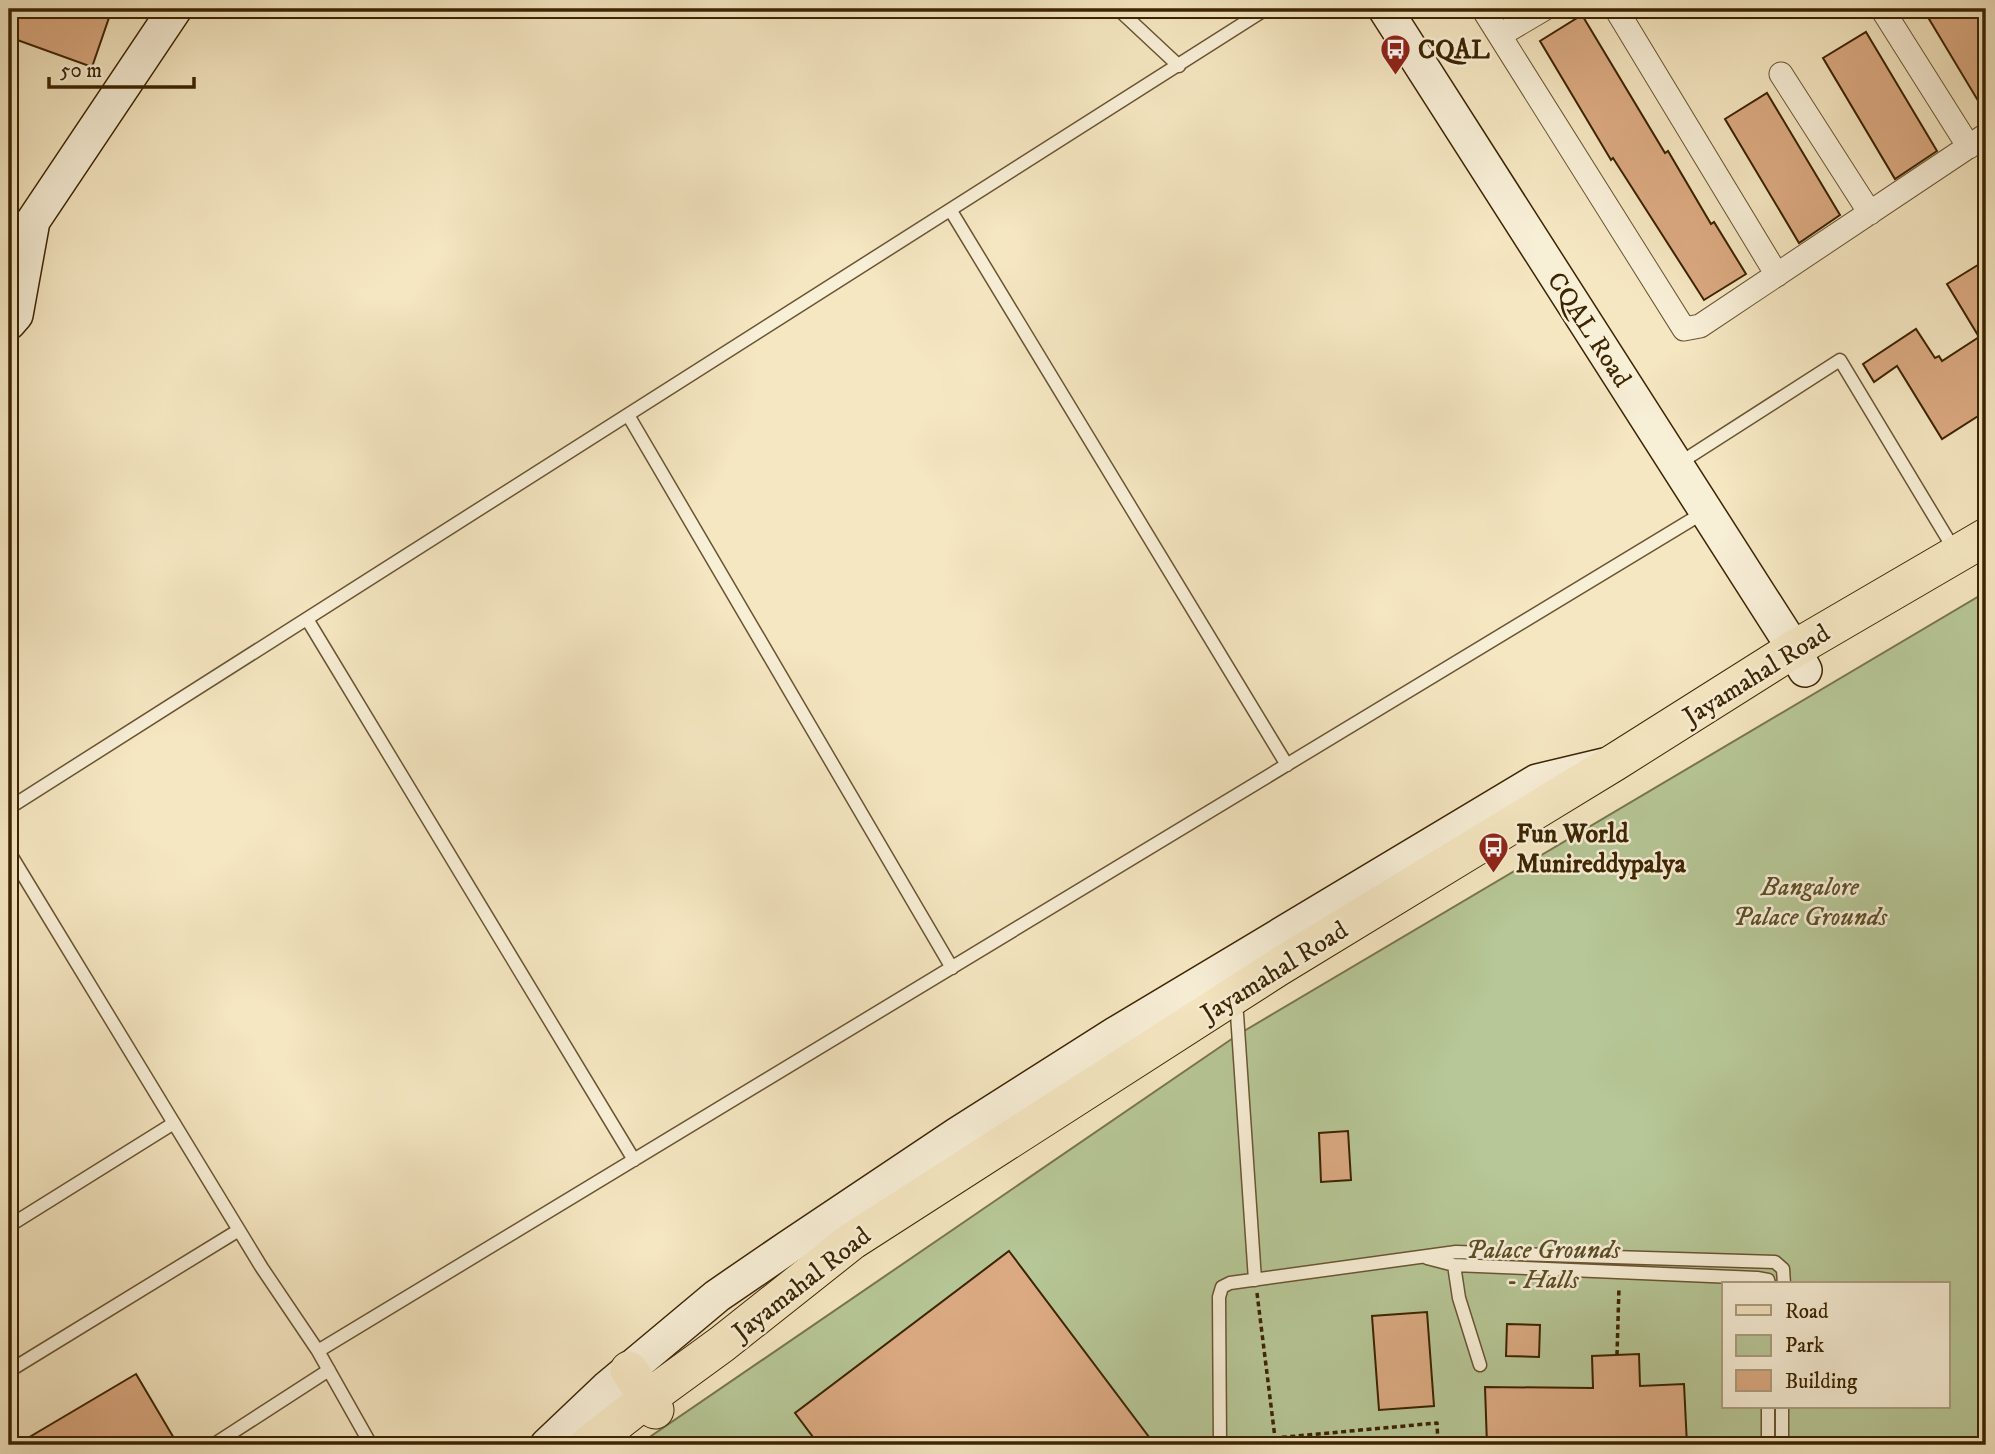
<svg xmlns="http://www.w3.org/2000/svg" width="1995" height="1454" viewBox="0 0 1995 1454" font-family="'IM FELL DW Pica',serif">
<rect width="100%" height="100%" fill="#f5e7c2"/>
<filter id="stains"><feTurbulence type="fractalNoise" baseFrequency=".00286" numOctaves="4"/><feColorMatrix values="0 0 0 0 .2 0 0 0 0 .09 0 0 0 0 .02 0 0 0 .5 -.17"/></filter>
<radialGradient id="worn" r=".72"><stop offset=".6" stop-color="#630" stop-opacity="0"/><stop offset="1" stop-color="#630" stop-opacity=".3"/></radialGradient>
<!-- green -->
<path fill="#b7c797" stroke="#79764c" stroke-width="2" fill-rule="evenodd" d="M1986 592V1445H638L1239 1034ZM1724 1284H1948V1407H1724Z"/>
<!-- building -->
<path fill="#dbaa82" stroke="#3b2401" stroke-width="2" d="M9 9H112L92 67 9 37Z
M1923 9H1981L1986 17V114Z
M1582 15 1665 153 1668 151 1711 224 1714 222 1746 274 1704 300 1613 158 1611 160 1540 41Z
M1866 32 1937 151 1895 179 1823 58Z
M1767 93 1840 215 1799 243 1725 119Z
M1986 260V411L1942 439 1897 366 1874 382 1863 364 1916 329 1935 358 1939 356 1942 361 1979 337 1947 284Z
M1348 1131 1351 1180 1321 1182 1319 1133Z
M1009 1251 1155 1445H819L795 1413Z
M1427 1312 1434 1406 1379 1410 1372 1316Z
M1507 1324 1540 1325 1539 1357 1506 1356Z
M1639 1354 1640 1386 1684 1384 1687 1445H1487L1485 1387 1593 1388 1592 1356Z
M136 1374 178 1445H16Z"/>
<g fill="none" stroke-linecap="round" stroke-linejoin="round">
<defs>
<path id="lane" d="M1118 9 1179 66
M951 211 1287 765
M628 415 952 968
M1678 464 1840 360 1955 551
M307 619 634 1160
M9 808 1266 9
M9 852 262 1268 318 1351 1706 511
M1237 1014 1255 1280
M9 1226 174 1123
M1427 1258 1454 1265 1757 1278 1768 1280 1769 1284
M1454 1265 1459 1298 1480 1365
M318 1351 371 1445
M9 1371 239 1230
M213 1445 329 1370
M1220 1445 1219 1297 1222 1287 1230 1283 1456 1252 1775 1262 1783 1269 1784 1284
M1768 1445V1407
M1782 1445V1407"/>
<path id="street" d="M1483 9 1684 329 1700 326 1986 135
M1616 9 1777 275
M1882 9 1969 147
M1500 35 1544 9
M1781 74 1870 213"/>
<path id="secondary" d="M1385 9 1791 644 1805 670
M9 323 16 315 33 221 175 9
M547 1445 607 1388 717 1296 787 1248 956 1135 1115 1034 1537 781 1604 765"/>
<path id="primary" d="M629 1370 655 1410
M588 1445 648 1398 722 1344 852 1241 1277 968 1615 762 1794 649 1986 537"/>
</defs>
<!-- lane casing -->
<use href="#lane" stroke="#6a5531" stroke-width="15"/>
<!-- street casing -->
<use href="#street" stroke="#6a5531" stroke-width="25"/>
<!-- secondary casing -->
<use href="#secondary" stroke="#3b2401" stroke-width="36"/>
<!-- primary casing -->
<use href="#primary" stroke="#3b2401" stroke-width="39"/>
<!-- path -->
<path stroke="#3b2401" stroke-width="3.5" stroke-dasharray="5 3.5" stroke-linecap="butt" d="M1257 1293 1275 1438 1437 1423 1438 1445
M1617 1355 1619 1287"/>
<!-- lane -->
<use href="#lane" stroke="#f8efd7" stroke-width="12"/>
<!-- street -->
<use href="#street" stroke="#f8efd7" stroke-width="23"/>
<!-- secondary -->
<use href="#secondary" stroke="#f8efd7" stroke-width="33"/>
<!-- primary -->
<use href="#primary" stroke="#f5e7c2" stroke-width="37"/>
</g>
<!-- icons -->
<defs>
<symbol id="bus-pin" viewBox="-11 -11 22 30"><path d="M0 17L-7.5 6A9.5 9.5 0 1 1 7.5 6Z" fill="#8f2418" stroke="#f8efd7"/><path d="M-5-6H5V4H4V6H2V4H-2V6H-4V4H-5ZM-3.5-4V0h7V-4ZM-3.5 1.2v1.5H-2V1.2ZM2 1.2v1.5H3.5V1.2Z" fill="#fff"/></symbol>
</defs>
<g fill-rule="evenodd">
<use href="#bus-pin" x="1378" y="32" width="35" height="47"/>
<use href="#bus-pin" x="1476" y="830" width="35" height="47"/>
</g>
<g text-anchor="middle" stroke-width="5" stroke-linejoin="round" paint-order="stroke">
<!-- poi labels -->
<g font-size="26" font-weight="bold" fill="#3b2401" stroke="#f8efd7" text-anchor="start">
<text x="1418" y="58">CQAL</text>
<text x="1516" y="842">Fun World<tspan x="1516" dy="30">Munireddypalya</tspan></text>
</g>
<!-- street labels -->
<g font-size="26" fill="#3b2401" stroke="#f8efd7">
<text transform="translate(1590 329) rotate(57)" y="9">CQAL Road</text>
<text transform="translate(1756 674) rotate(-32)" y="9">Jayamahal Road</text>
<text transform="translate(1274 971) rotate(-32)" y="9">Jayamahal Road</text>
<text transform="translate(801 1283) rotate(-38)" y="9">Jayamahal Road</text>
</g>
<!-- park labels -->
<g font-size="26" font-style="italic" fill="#5a4d26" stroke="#f8efd7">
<text x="1810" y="895">Bangalore<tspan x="1810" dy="30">Palace Grounds</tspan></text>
<text x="1543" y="1258">Palace Grounds<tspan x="1543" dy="30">- Halls</tspan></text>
</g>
</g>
<!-- margin -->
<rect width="1995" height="1454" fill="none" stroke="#f5e7c2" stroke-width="35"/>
<rect x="10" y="10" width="1974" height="1433" fill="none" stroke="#3b2401" stroke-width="3.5"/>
<rect x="18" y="18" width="1960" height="1419" fill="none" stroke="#3b2401" stroke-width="2"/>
<!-- legend -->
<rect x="1722" y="1282" width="228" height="126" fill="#f8efd7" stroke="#ac9e81" stroke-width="2"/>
<rect x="1736" y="1305" width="35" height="10" fill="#f5e7c2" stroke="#ac9e81" stroke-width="2"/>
<text x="1785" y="1318" font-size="21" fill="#3b2401">Road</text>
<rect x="1736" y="1335" width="35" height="21" fill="#b7c797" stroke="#ac9e81" stroke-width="2"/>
<text x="1785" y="1352" font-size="21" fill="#3b2401">Park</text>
<rect x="1736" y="1370" width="35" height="21" fill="#dbaa82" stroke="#ac9e81" stroke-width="2"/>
<text x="1785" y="1388" font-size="21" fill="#3b2401">Building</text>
<!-- scale -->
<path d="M49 77v10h145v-10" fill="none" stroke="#3b2401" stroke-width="3.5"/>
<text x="60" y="77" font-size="21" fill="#3b2401" stroke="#f8efd7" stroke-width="5" paint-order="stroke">50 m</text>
<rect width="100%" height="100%" filter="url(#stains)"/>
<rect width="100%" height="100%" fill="url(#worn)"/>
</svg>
